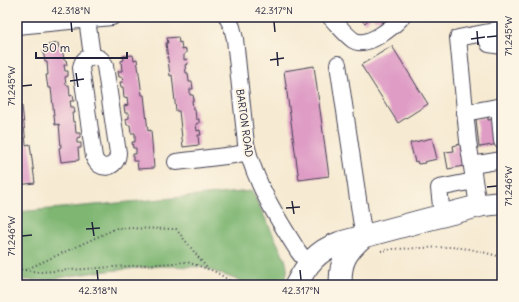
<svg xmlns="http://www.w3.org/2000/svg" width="519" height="302" viewBox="0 0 519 302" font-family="Delius,sans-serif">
<rect width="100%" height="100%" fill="#fcf5e5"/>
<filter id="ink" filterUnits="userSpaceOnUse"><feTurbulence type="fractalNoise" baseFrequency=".025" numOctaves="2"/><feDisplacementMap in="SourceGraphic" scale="8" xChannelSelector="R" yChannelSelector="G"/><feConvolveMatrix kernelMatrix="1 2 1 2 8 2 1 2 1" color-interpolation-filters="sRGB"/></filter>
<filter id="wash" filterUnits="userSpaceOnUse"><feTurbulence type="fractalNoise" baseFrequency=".012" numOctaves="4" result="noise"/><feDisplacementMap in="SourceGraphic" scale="16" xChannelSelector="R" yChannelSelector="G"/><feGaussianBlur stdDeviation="0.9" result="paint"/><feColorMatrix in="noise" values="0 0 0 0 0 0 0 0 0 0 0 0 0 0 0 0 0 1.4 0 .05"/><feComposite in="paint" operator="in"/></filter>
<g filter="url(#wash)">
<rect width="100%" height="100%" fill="#f6ead2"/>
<!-- forest -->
<path fill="#7eb672" stroke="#506c56" d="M252 191 285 259C289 271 287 274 283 285H247L243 282 202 267 160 266 96 272 47 280H17V212Z"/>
<g id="blocks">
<!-- building -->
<path fill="#df9dc6" d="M358 17H371L365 23Z
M372 17H387L382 23 378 18 376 20Z
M178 37 179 43 181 42 182 50 186 49V53L184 54V60L187 59 188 64 185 65 186 73H188L189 82H192L193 89H190V95H193L194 100H192L193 109H195L196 119H199V123L196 124 197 131 200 130 201 135H198L199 145 183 147 179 111H176L172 75 170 76 166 43H168L167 38Z
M58 43 59 48H62L64 60H66L67 65H64L65 71H68V76L65 77 66 85H69L70 96 73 95 74 101H70L71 107H74L75 113H72L73 122H75L76 133H80V137L77 138V143H81V148H78L79 160 61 162 59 148 61 147 59 124 55 125 51 88H48L46 75H48L47 62H45L43 50 48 49V45Z
M392 46 428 104 398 123 361 65Z
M133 55 134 60 137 59 142 95H144L148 131 151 130 154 168 138 169 137 161H133V154H136V148H133L132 142H135V133H131L130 125H127L126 119 129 118V113H125L124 106 128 105 127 97 124 98 123 87H121L120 82H123L122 77H119L118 71H122L121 61 124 60 123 56Z
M314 66 329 176 299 180 284 71Z
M22 106 26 145 30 144 35 183 17 185V107Z
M488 117V120L497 119 500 144 479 147 476 119Z
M432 138 437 159 424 162 425 163 418 164 417 161 415 162 410 143Z
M460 144 464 166 448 169 445 152 454 151 453 146Z"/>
</g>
</g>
<g filter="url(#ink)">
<use href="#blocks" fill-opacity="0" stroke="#424052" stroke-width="1"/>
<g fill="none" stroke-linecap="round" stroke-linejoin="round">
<defs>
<path id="minor" d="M227 17 232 27 235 39 246 144C255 183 277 218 298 251L301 255 310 263
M330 17C336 23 347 36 353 40 367 49 393 27 402 17
M87 19 92 56
M17 26 112 17
M484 33 489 44 502 46
M91 57C98 56 103 59 105 66L118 153C117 169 99 172 94 157L81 68C82 62 85 58 91 57Z
M338 64 361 219 364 236
M499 107 502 141
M465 113 502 106
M176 162 234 155 248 152
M472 165 502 160
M478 206 468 141 458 38 494 31 502 27
M442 215 439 188 474 181"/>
<path id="highway" d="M296 285C307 264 317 251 339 243L425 220 483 205 502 203
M341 285C339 262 347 250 364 236"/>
</defs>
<!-- minor casing -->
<use href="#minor" stroke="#424052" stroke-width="18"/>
<!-- highway casing -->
<use href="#highway" stroke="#424052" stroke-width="24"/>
<!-- path -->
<path stroke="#424052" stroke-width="2" stroke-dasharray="1 3" stroke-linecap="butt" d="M499 221 502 231
M381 251 392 249 451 247 470 249 502 257
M17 269 40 272 187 262 214 271 237 285
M25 270 117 228 176 229 207 268"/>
<!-- minor -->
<use href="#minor" stroke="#fff" stroke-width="16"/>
<!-- highway -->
<use href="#highway" stroke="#fff" stroke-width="22"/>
</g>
</g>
<!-- ticks -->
<path fill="none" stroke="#22223b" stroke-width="1.5" d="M71 22 72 32M274 22 275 32M477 31 478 45M487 37 497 36M471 39 485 37M277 52 278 66M270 60 284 58M76 73 78 87M70 81 84 79M22 86 32 85M487 187 497 186M292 201 294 214M286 208 300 207M92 222 94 236M86 229 100 228M22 236 32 235M97 270 98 280M300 270 301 280"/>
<g text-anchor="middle" stroke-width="4" stroke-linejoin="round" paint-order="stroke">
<!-- street labels -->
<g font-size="10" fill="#22223b" stroke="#fcf5e5">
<text transform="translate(245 123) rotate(82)" y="4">BARTON ROAD</text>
</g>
</g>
<!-- margin -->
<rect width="519" height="302" fill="none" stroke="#fcf5e5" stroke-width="44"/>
<!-- scale -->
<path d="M36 52v6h91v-6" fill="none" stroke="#22223b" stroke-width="2"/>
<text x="42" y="52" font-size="12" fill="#22223b" stroke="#fcf5e5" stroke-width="3" paint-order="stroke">50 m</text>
<rect x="22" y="22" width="475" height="258" fill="none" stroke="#22223b" stroke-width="1.5"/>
<g font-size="10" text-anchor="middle" fill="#22223b">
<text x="71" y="14">42.318°N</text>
<text x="274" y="14">42.317°N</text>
<text transform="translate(508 36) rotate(-90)" y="4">71.245°W</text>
<text transform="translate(11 86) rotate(-90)" y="4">71.245°W</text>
<text transform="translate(508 186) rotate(-90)" y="4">71.246°W</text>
<text transform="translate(11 236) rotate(-90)" y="4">71.246°W</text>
<text x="98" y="294">42.318°N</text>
<text x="301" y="294">42.317°N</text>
</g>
</svg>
